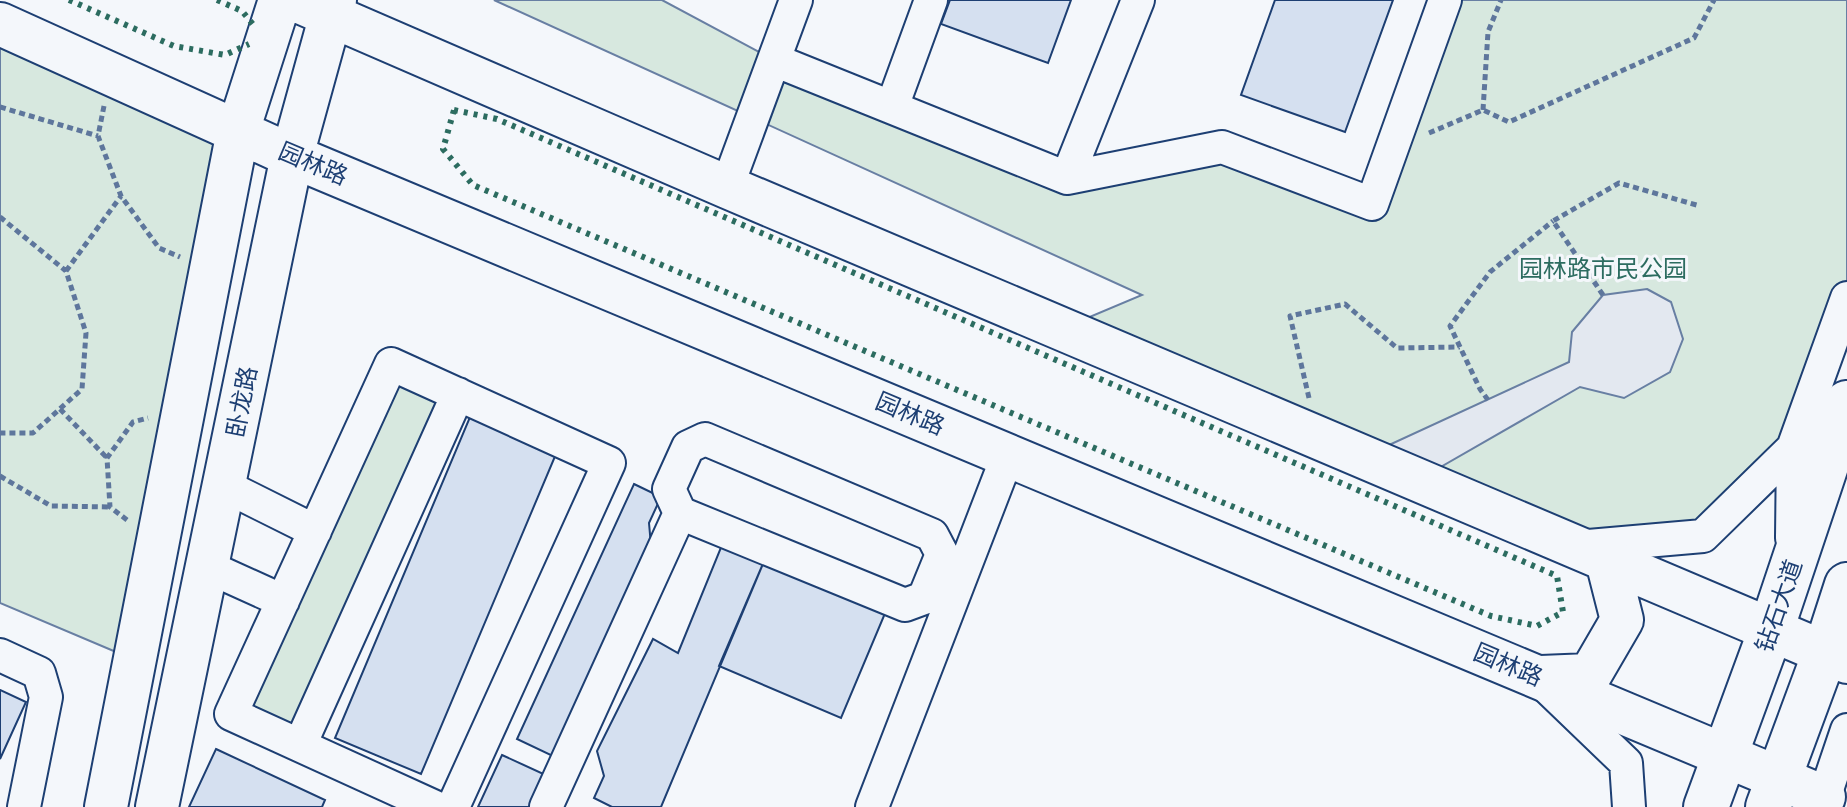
<svg xmlns="http://www.w3.org/2000/svg" width="1847" height="807" viewBox="0 0 1847 807" font-family="'Open Sans','Noto Sans SC',sans-serif">
<rect width="100%" height="100%" fill="#f4f7fb"/>
<!-- green -->
<path fill="#d7e8df" stroke="#687fa3" stroke-width="2" d="M494 0H662L774 60 1067 178 1212 149 1371 204 1445 0H1847V298L1793 448 1703 536 1575 547 1061 329 1142 295Z
M0 24 238 131 135 660 0 603Z
M391 364 458 394 300 745 231 714Z"/>
<!-- parking -->
<path fill="#e3e8f0" stroke="#687fa3" stroke-width="2" d="M1647 289 1671 302 1683 339 1670 372 1624 398 1580 387 1418 480 1363 457 1569 362 1572 332 1603 295Z"/>
<!-- building -->
<path fill="#d5e0f0" stroke="#1d3f73" stroke-width="2" d="M950 0H1071L1048 63 941 24Z
M1275 0H1393L1345 132 1241 95Z
M470 417 556 454 421 774 335 738Z
M634 484 661 497 649 523 652 557 559 759 517 739Z
M724 540 765 559 661 807H612L594 798 604 776 597 751 653 639 678 653Z
M765 559 886 611 841 718 719 666Z
M0 690 26 702 0 759Z
M216 749 325 800 322 807H189Z
M502 755 550 777 536 807H478Z"/>
<g fill="none" stroke-linecap="round" stroke-linejoin="round">
<defs>
<path id="minor" d="M774 60 1067 178 1222 147 1372 204 1445 0
M892 107 931 0
M1067 178 1138 0
M727 187 796 0
M225 486 315 531
M1792 538 1793 448 1847 298
M1577 547 1703 536 1793 448
M208 567 283 601
M0 655 39 673 46 697 24 807
M1547 687 1626 763 1629 807
M300 745 458 394
M435 807 231 714 391 364 609 463 453 807
M546 807 680 513 669 489 688 447 705 439 932 535 942 554 924 598 905 605 680 513
M872 807 1008 455
M1821 807 1847 730"/>
<path id="major" d="M295 0 727 187 1847 662
M0 24 292 156 1824 797
M1541 677 1590 675 1622 620 1607 561
M106 807 238 131 280 0
M157 807 292 156 335 0"/>
<path id="highway" d="M1706 807 1771 630 1847 403
M1768 807 1825 653 1847 585"/>
</defs>
<!-- minor casing -->
<use href="#minor" stroke="#1d3f73" stroke-width="36"/>
<!-- major casing -->
<use href="#major" stroke="#1d3f73" stroke-width="46"/>
<!-- highway casing -->
<use href="#highway" stroke="#1d3f73" stroke-width="48"/>
<!-- path -->
<path stroke="#5e769c" stroke-width="5" stroke-dasharray="6 4" stroke-linecap="butt" d="M104 106 98 136 121 196 159 248 180 257
M0 107 98 136
M1483 110 1488 32 1501 0
M1429 133 1483 110 1509 122 1694 38 1714 0
M0 217 66 271 86 333 82 389 33 433H0
M66 271 121 196
M1603 295 1553 221 1619 183 1700 206
M1309 398 1290 316 1345 304 1397 348 1460 347
M1488 400 1480 389 1450 326 1490 272 1553 221
M60 409 107 458
M0 476 51 506 110 507
M127 520 110 507 107 458 133 422 148 418"/>
<!-- minor -->
<use href="#minor" stroke="#f4f7fb" stroke-width="32"/>
<!-- major -->
<use href="#major" stroke="#f4f7fb" stroke-width="42"/>
<!-- highway -->
<use href="#highway" stroke="#f4f7fb" stroke-width="44"/>
<!-- hedge -->
<path stroke="#2c6c60" stroke-width="6" stroke-dasharray="4 6" stroke-linecap="butt" d="M69 0 174 46 225 55 249 44
M217 0 242 11 256 28
M454 110 497 119 1557 576 1563 612 1537 626 1491 616 473 185 443 149Z"/>
</g>
<g text-anchor="middle" stroke-width="6" stroke-linejoin="round" paint-order="stroke">
<!-- street labels -->
<g font-size="24" fill="#1d3f73" stroke="#f4f7fb">
<text transform="translate(313 164) rotate(23)" y="8">园林路</text>
<text transform="translate(242 402) rotate(-79)" y="8">卧龙路</text>
<text transform="translate(910 414) rotate(23)" y="8">园林路</text>
<text transform="translate(1779 606) rotate(-71)" y="8">钻石大道</text>
<text transform="translate(1508 665) rotate(23)" y="8">园林路</text>
</g>
<!-- park labels -->
<g font-size="24" fill="#2c6c60" stroke="#f4f7fb">
<text x="1603" y="277">园林路市民公园</text>
</g>
</g>
</svg>
